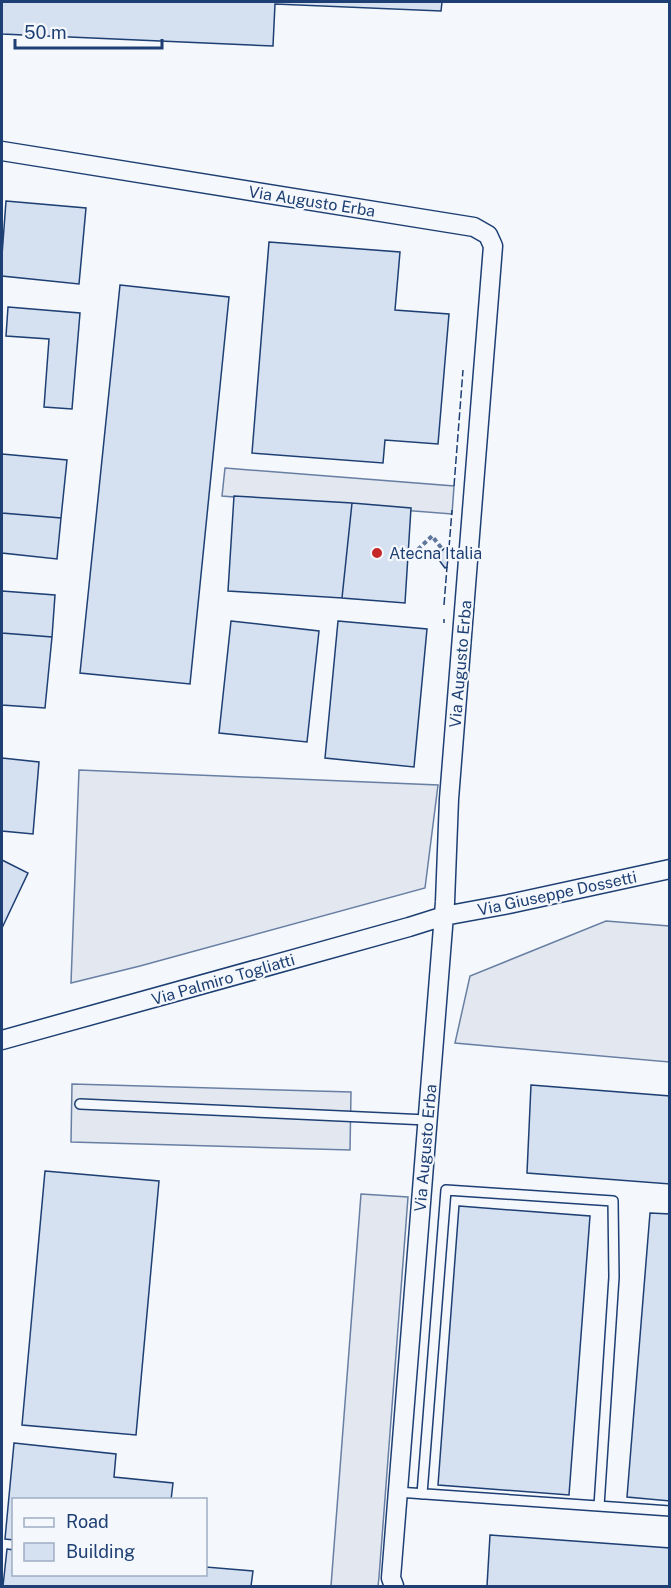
<svg xmlns="http://www.w3.org/2000/svg" width="671" height="1588" viewBox="0 0 671 1588" font-family="'Public Sans',sans-serif">
<rect width="100%" height="100%" fill="#f4f7fb"/>
<!-- parking -->
<path fill="#e3e8f0" stroke="#687fa3" stroke-width="1.5" d="M225 468 454 486 452 514 222 496Z
M79 770 438 785 425 888 140 966 71 983Z
M606 921 669 926V1062L455 1043 470 976Z
M72 1084 351 1092 350 1150 71 1142Z
M361 1194 408 1197 379 1577 378 1586H331Z"/>
<!-- building -->
<path fill="#d5e0f0" stroke="#1d3f73" stroke-width="1.5" d="M2 2H442L441 11 275 4 273 46 2 34Z
M6 201 86 208 79 284 2 276V255Z
M269 242 400 252 395 310 449 314 438 444 385 440 383 463 252 453Z
M120 285 229 297 190 684 80 673Z
M8 307 80 313 72 409 44 407 49 339 6 336Z
M2 454 67 460 61 518 2 513Z
M234 496 352 503 342 598 228 591Z
M352 503 411 508 405 603 342 598Z
M2 513 61 518 57 559 2 553Z
M447 546 449 548 447 567 445 568 436 556Z
M2 591 55 595 52 637 2 633Z
M231 621 319 631 307 742 219 733Z
M338 621 427 629 414 767 325 758Z
M2 633 52 637 45 708 2 705Z
M2 758 39 762 33 834 2 831Z
M2 860 28 873 2 928Z
M531 1085 670 1096V1184L527 1173Z
M45 1171 159 1181 136 1435 22 1425Z
M459 1206 590 1216 569 1495 438 1485Z
M650 1213 670 1214V1501L627 1497Z
M14 1443 116 1454 114 1477 173 1483 171 1500H14V1540L5 1539Z
M490 1535 670 1548V1586H487Z
M7 1549 14 1550V1574H206V1567L253 1571 251 1586H3Z"/>
<g fill="none" stroke-linecap="round" stroke-linejoin="round">
<defs>
<path id="service" d="M80 1104 427 1120
M397 1492 670 1511
M422 1494 446 1190 613 1201 614 1277 599 1506"/>
<path id="minor" d="M2 151 474 227 488 235 493 246 449 799 445 902 391 1578 394 1586
M2 1040 409 927 444 916 509 904 670 869"/>
</defs>
<!-- service casing -->
<use href="#service" stroke="#1d3f73" stroke-width="12"/>
<!-- minor casing -->
<use href="#minor" stroke="#1d3f73" stroke-width="21"/>
<!-- path -->
<path stroke="#5e769c" stroke-width="4" stroke-dasharray="4.5 3" stroke-linecap="butt" d="M407 560 432 536 443 550"/>
<!-- service -->
<use href="#service" stroke="#f4f7fb" stroke-width="9"/>
<!-- minor -->
<use href="#minor" stroke="#f4f7fb" stroke-width="18"/>
<!-- fence -->
<path stroke="#1d3f73" stroke-width="1.5" stroke-dasharray="8 3" stroke-linecap="butt" d="M454 486 463 370
M449 548 452 510
M444 605 447 567
M444 623V619"/>
</g>
<!-- markers -->
<circle fill="#c62828" stroke="#f4f7fb" stroke-width="2" cx="377" cy="553" r="6"/>
<g text-anchor="middle" stroke-width="4.5" stroke-linejoin="round" paint-order="stroke">
<!-- street labels -->
<g font-size="16" fill="#1d3f73" stroke="#f4f7fb">
<text transform="translate(312 201) rotate(9)" y="6">Via Augusto Erba</text>
<text transform="translate(460 664) rotate(-85)" y="6">Via Augusto Erba</text>
<text transform="translate(557 893) rotate(-12)" y="6">Via Giuseppe Dossetti</text>
<text transform="translate(223 979) rotate(-16)" y="6">Via Palmiro Togliatti</text>
<text transform="translate(425 1148) rotate(-85)" y="6">Via Augusto Erba</text>
</g>
<!-- poi labels -->
<g font-size="16" fill="#1d3f73" stroke="#f4f7fb" text-anchor="start">
<text x="389" y="559">Atecna Italia</text>
</g>
</g>
<!-- border -->
<rect width="671" height="1588" fill="none" stroke="#1d3f73" stroke-width="6"/>
<!-- legend -->
<rect x="12" y="1498" width="195" height="78" fill="#f4f7fb" stroke="#9eadc5" stroke-width="1.5"/>
<rect x="24" y="1518" width="30" height="9" fill="#f4f7fb" stroke="#9eadc5" stroke-width="1.5"/>
<text x="66" y="1528" font-size="18" fill="#1d3f73">Road</text>
<rect x="24" y="1543" width="30" height="18" fill="#d5e0f0" stroke="#9eadc5" stroke-width="1.5"/>
<text x="66" y="1558" font-size="18" fill="#1d3f73">Building</text>
<!-- scale -->
<path d="M15 39v9h147v-9" fill="none" stroke="#1d3f73" stroke-width="3"/>
<text x="24" y="39" font-size="18" fill="#1d3f73" stroke="#f4f7fb" stroke-width="4.5" paint-order="stroke">50 m</text>
</svg>
